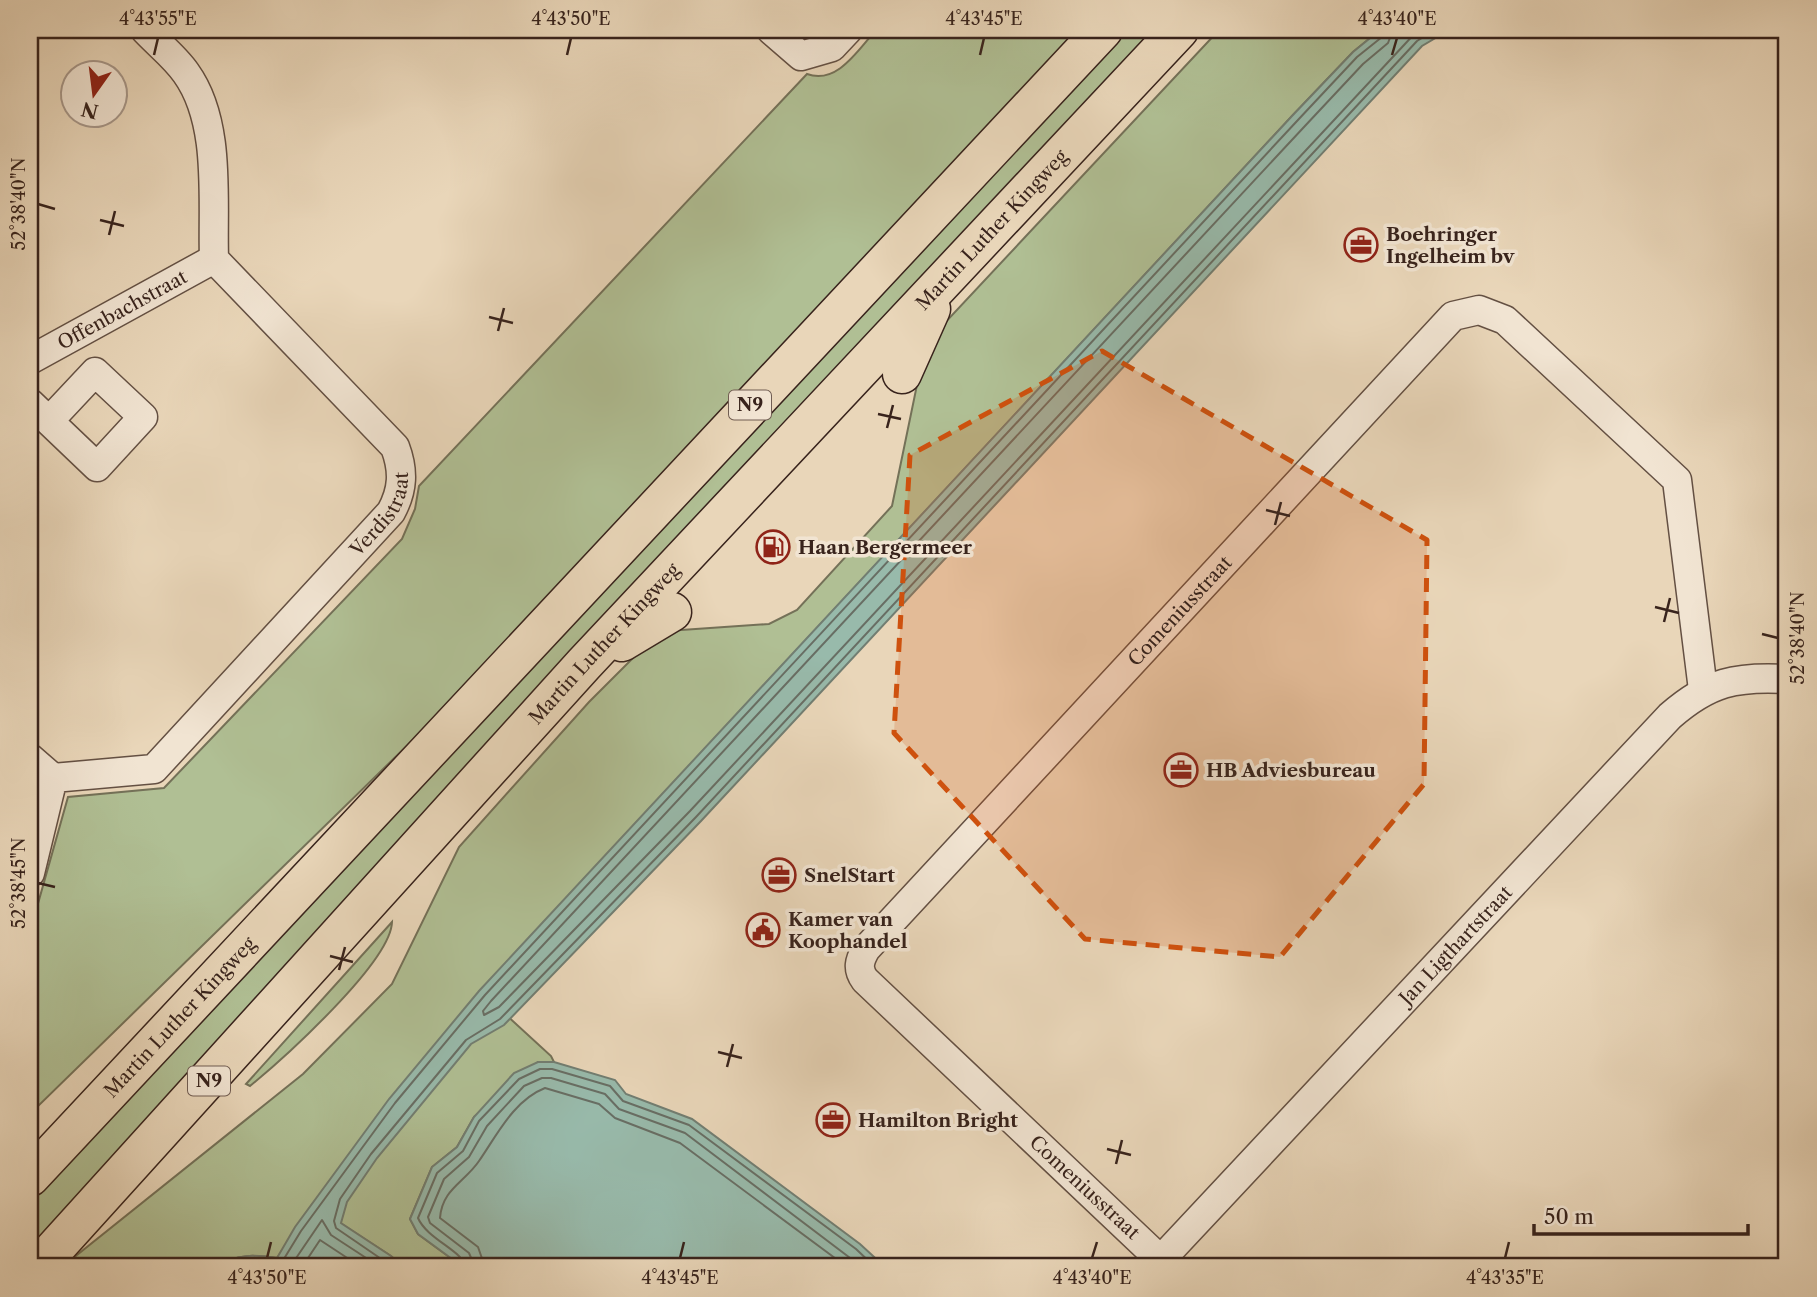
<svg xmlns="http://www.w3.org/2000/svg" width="1817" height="1297" viewBox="0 0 1817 1297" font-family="'Libre Caslon Text',serif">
<rect width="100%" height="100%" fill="#e9d6b9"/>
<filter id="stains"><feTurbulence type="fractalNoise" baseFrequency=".00286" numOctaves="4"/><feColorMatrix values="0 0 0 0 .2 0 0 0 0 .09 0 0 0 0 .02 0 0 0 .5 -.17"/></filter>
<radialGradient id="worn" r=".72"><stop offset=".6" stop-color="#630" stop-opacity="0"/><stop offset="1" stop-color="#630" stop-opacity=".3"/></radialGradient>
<!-- green -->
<path fill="#b0bf94" stroke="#747158" stroke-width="2" d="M876 30H1080L420 733 30 1114V932L68 797 164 788 402 539 415 509 419 486 807 74C837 85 858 50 876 30Z
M1126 30H1153L30 1254V1200Z
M1219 30H1380L1353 52 1292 116 480 991 551 1056 554 1062H538L474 1117 457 1147 432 1167 410 1219 418 1234 463 1267H403L391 1256 312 1205 277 1258C257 1255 235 1253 219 1267H62L303 1074 392 984 459 847 589 702 640 651 667 631 769 624 797 610 892 506 918 380 940 328Z
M392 922C391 962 283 1059 250 1086L246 1084Z"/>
<!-- water -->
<path fill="#98baab" stroke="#727e72" stroke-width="2" d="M1380 30H1449L1422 46 701 821 504 1025 471 1044 377 1158 347 1202 341 1223 391 1256 403 1267H219C234 1253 257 1255 277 1258L295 1227 389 1099 479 991 1292 116 1353 52Z
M538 1062H554L615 1080 626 1094 692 1119 860 1244 885 1267H463L418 1234 410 1219 432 1167 457 1147 474 1117 514 1073Z"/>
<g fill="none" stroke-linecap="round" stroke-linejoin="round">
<!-- shore -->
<path stroke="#686e64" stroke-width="2" d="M1393 30 1388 43 1363 64 1304 127 491 1001 483 1011 484 1015 499 1007 690 811 1418 30
M229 1267 255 1262 276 1265 282 1262 301 1231 395 1103 485 995 1297 121 1357 57 1382 37 1384 30
M290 1267 322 1220 331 1235 380 1267
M302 1267 320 1240 361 1267
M393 1267 336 1228 334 1221 340 1199 371 1154 466 1040 500 1019 696 817 1417 41 1435 30
M466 1267C463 1251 427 1239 418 1218L437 1173 463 1151 479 1121 519 1079 540 1069H552L610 1086 623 1101 689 1125 856 1249 875 1267
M475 1267 469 1253 430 1223 428 1217 444 1179 469 1157 487 1126 524 1086 542 1078H551L605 1094 619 1109 685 1133 862 1267
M485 1267 478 1247 440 1218C442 1189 465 1182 479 1161 497 1135 514 1100 545 1088L599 1104 615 1118 680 1143 847 1267"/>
<defs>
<g id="minor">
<path d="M771 30 801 56 832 47 848 30"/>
<path id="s1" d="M30 360 214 259"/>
<path d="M30 403 97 467 143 417 95 372 49 421"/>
<path d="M30 758 53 778"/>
<path id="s2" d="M30 873 53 778 154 769 391 512C403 490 404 471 395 447L214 259C212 201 222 123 186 73 175 57 158 44 145 30"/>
<path id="s3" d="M1154 1267 1670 716C1709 682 1736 676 1787 679"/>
<path id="s4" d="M1168 1267 865 980C857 969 859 961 866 949L1453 316 1479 310 1505 320 1677 480 1703 690"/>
</g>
<g id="highway">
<path d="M902 374 931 309"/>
<path d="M622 642 672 612"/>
<path id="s5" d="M30 1177 1103 30"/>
<path id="s6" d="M38 1267 584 664 1179 30"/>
</g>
</defs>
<!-- minor casing -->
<use href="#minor" stroke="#645043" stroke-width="31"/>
<!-- highway casing -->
<use href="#highway" stroke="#38231c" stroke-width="41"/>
<!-- minor -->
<use href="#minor" stroke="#f1e4d2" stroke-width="28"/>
<!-- highway -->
<use href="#highway" stroke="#e9d6b9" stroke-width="38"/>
</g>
<!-- marked area -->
<path fill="#ce510e" fill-opacity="0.2" stroke="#ce510e" stroke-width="5" stroke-dasharray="14 9" stroke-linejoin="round" d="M1102 351 1427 540 1424 784 1280 957 1085 939 894 733 910 455Z"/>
<!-- ticks -->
<path fill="none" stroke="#38231c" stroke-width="2.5" d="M154 55 158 38M567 55 571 38M980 55 984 38M1392 55 1397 38M38 204 55 209M100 220 124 226M109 235 115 211M489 317 513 323M498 331 504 308M878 414 901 419M887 428 893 405M1266 510 1290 516M1275 525 1281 502M1655 607 1679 613M1664 622 1670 598M1762 634 1778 638M38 883 55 887M330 956 353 962M339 970 345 947M718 1052 742 1058M727 1067 733 1044M1107 1149 1131 1155M1116 1164 1122 1140M267 1258 271 1242M680 1258 684 1242M1092 1258 1097 1242M1505 1258 1509 1242"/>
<!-- icons -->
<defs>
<symbol id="office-ring" viewBox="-11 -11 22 22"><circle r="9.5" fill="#f1e4d2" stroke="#8f2418" stroke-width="1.5"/><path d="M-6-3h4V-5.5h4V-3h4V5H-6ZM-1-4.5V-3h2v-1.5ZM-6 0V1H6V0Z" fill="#8f2418"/></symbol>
<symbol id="fuel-ring" viewBox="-11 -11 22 22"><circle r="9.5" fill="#f1e4d2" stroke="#8f2418" stroke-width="1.5"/><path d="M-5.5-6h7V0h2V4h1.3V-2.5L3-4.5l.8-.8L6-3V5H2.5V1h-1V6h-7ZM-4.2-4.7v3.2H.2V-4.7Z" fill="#8f2418"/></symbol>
<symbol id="civic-ring" viewBox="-11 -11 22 22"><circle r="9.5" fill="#f1e4d2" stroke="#8f2418" stroke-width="1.5"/><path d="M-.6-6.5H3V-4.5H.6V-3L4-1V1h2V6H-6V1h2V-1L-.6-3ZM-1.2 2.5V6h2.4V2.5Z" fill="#8f2418"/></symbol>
</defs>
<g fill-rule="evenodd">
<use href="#office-ring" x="1342" y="226" width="38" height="38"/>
<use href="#fuel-ring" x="754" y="528" width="38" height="38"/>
<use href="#office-ring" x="1162" y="751" width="38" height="38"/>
<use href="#office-ring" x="760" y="856" width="38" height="38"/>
<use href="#civic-ring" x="744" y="911" width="38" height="38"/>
<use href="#office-ring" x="814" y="1101" width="38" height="38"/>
</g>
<g text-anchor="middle" stroke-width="7" stroke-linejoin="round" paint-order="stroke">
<!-- shield labels -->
<g fill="#f1e4d2" stroke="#705d53" stroke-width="2">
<rect x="729" y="390.5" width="42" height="29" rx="5"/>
<rect x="188" y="1066.5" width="42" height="29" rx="5"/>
</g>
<g font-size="18" font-weight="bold" fill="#38231c">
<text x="750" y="411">N9</text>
<text x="209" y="1087">N9</text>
</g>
<!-- street labels -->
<g font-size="19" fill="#38231c" stroke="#f1e4d2">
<text dy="7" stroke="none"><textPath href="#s6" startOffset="1409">Martin Luther Kingweg</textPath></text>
<text dy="7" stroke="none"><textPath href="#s1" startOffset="105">Offenbachstraat</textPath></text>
<text dy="7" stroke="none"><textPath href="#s2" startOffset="542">Verdistraat</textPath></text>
<text dy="7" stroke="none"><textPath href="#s4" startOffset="912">Comeniusstraat</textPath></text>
<text dy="7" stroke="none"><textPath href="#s6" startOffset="842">Martin Luther Kingweg</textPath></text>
<text dy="7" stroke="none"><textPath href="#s3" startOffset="441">Jan Ligthartstraat</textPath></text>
<text dy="7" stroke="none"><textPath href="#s5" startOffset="219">Martin Luther Kingweg</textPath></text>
<text transform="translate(1085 1187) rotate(43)" y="7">Comeniusstraat</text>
</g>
<!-- poi labels -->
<g font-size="19" font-weight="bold" fill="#38231c" stroke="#f1e4d2" text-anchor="start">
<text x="1386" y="241">Boehringer<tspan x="1386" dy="22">Ingelheim bv</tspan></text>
<text x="798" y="554">Haan Bergermeer</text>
<text x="1206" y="777">HB Adviesbureau</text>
<text x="804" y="882">SnelStart</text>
<text x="788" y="926">Kamer van<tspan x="788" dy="22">Koophandel</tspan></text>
<text x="858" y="1127">Hamilton Bright</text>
</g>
</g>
<!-- margin -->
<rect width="1817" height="1297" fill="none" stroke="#e9d6b9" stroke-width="77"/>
<!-- north arrow -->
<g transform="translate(94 94) rotate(194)"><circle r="33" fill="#f1e4d2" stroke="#a79789" stroke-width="2"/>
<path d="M0-5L12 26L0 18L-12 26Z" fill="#8f2418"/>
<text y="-10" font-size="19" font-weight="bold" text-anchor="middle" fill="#38231c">N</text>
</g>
<!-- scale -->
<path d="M1534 1224v10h214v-10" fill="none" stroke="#38231c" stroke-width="3.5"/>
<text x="1544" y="1224" font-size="21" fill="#38231c" stroke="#f1e4d2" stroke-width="5" paint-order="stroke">50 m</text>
<rect x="38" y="38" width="1740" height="1220" fill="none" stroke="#38231c" stroke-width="2.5"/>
<g font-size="18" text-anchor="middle" fill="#38231c">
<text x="158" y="25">4°43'55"E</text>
<text x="571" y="25">4°43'50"E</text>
<text x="984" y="25">4°43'45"E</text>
<text x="1397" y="25">4°43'40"E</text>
<text transform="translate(19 204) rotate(-90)" y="6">52°38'40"N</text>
<text transform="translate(1798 638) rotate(-90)" y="6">52°38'40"N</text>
<text transform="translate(19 883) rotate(-90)" y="6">52°38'45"N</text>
<text x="267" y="1284">4°43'50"E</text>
<text x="680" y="1284">4°43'45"E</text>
<text x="1092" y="1284">4°43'40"E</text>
<text x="1505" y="1284">4°43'35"E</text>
</g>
<rect width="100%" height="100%" filter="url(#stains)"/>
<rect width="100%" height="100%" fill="url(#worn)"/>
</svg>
